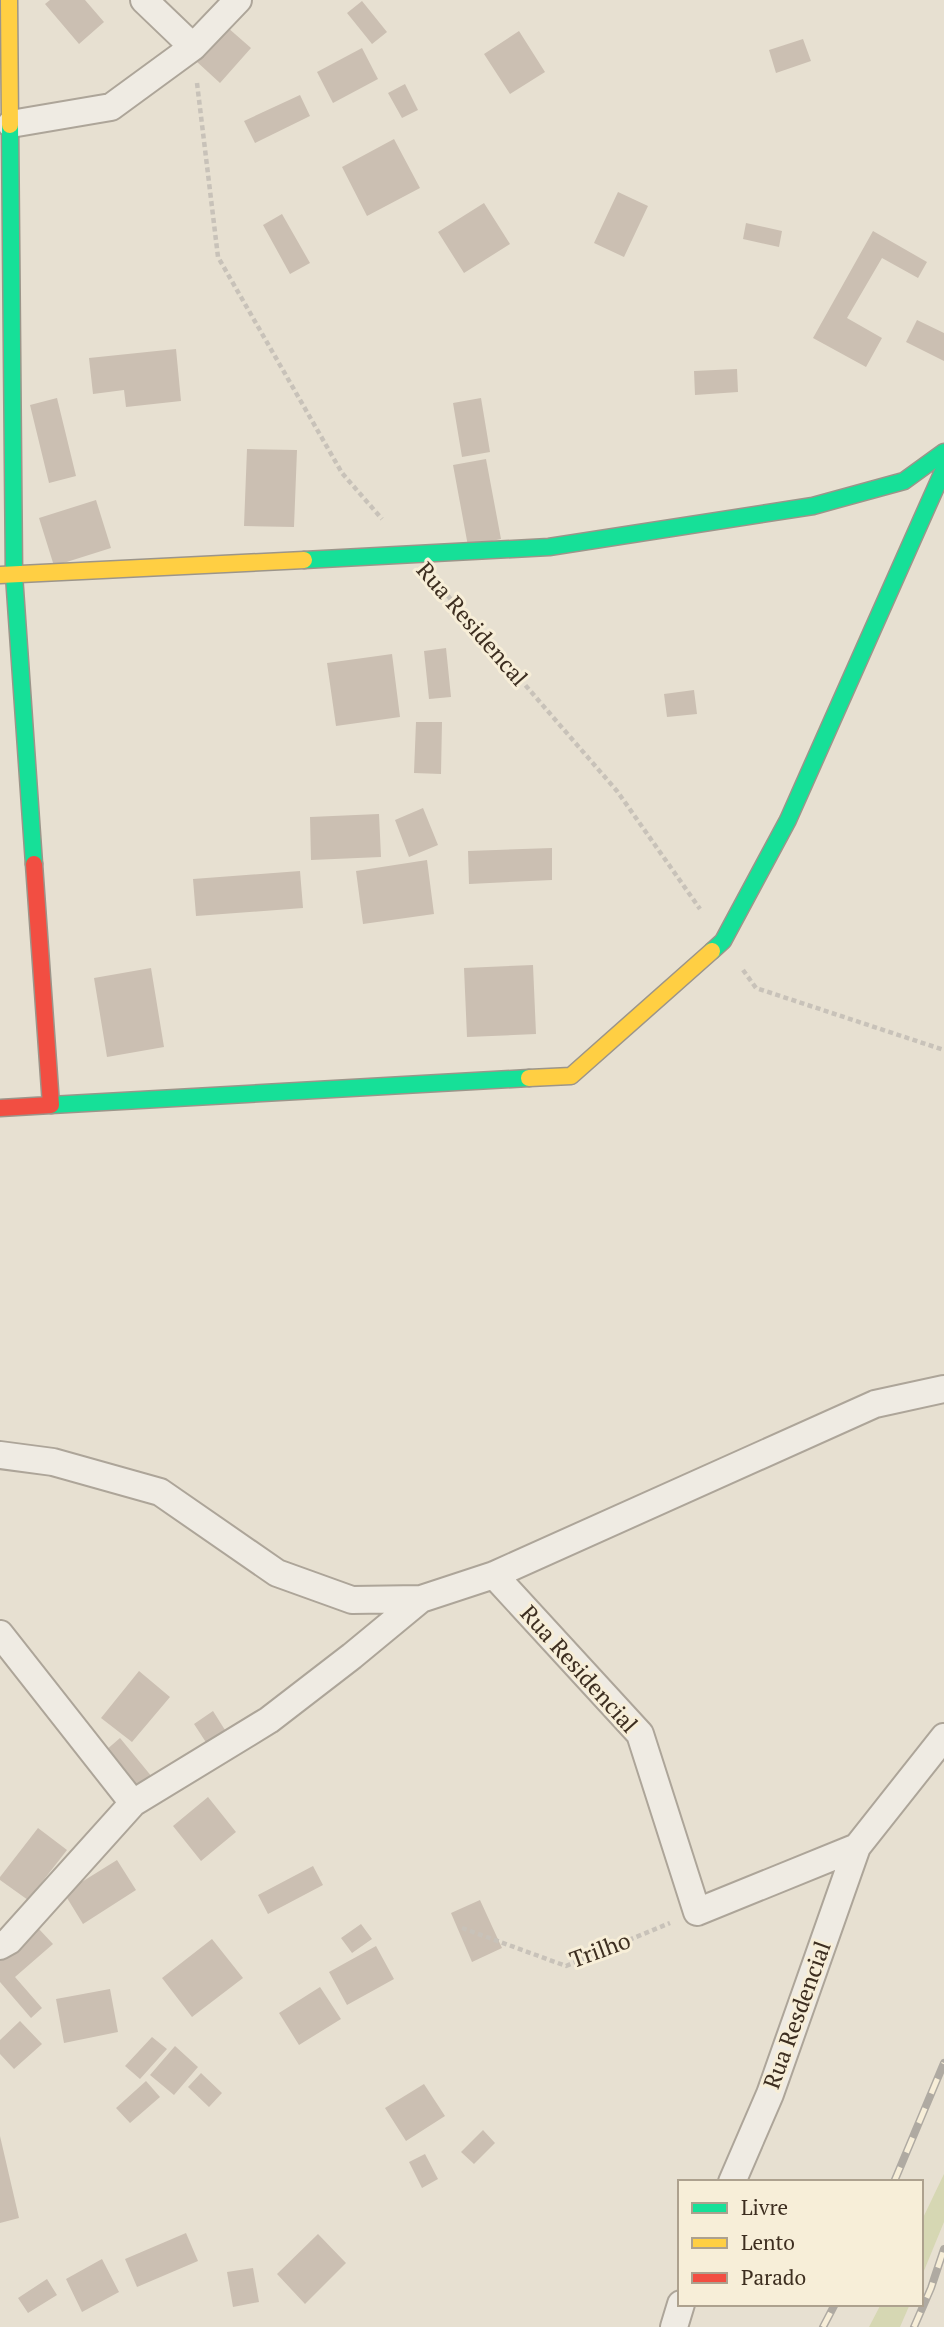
<svg xmlns="http://www.w3.org/2000/svg" width="944" height="2327" viewBox="0 0 944 2327" font-family="'PT Serif',serif">
<rect width="100%" height="100%" fill="#e7e0d1"/>
<!-- green -->
<path fill="#d6d7b3" d="M944 2174V2222L921 2278V2222Z
M881 2304H910L900 2327H869Z"/>
<!-- building -->
<path fill="#cbbfb2" d="M50 0H85L104 22 79 44 45 4Z
M362 1 387 32 372 44 347 13Z
M227 27 251 48 220 83 196 61Z
M519 31 545 72 510 94 484 54Z
M803 39 811 61 776 73 769 50Z
M362 48 378 79 333 103 317 72Z
M405 84 418 110 402 118 388 93Z
M300 95 310 116 255 143 244 121Z
M394 139 420 188 367 216 342 167Z
M618 192 648 206 624 257 594 243Z
M484 203 510 244 464 273 438 232Z
M282 214 310 263 290 274 263 225Z
M746 223 782 231 779 247 743 239Z
M873 231 927 262 918 278 882 258 847 318 882 338 866 367 813 338Z
M917 320 944 333V361L906 342Z
M176 349 181 401 126 407 124 390 93 394 89 358Z
M737 369 738 392 695 395 694 371Z
M57 398 76 476 49 483 30 405Z
M481 398 490 452 462 457 453 403Z
M247 449 297 450 294 527 244 526Z
M486 459 501 539 468 546 453 465Z
M96 500 111 548 54 566 39 518Z
M446 648 451 697 429 699 424 651Z
M392 654 400 717 336 726 327 663Z
M694 690 697 714 667 717 664 694Z
M416 722H442L441 774 414 773Z
M423 808 438 845 409 857 395 820Z
M379 814 381 857 311 860 310 817Z
M552 848V880L469 884 468 851Z
M427 860 434 914 363 924 356 871Z
M300 871 303 908 196 916 193 879Z
M533 965 536 1034 467 1037 464 968Z
M151 968 164 1047 107 1057 94 978Z
M139 1671 170 1697 132 1742 101 1718Z
M213 1711 230 1738 211 1750 194 1724Z
M120 1738 157 1783 143 1795 105 1751Z
M208 1797 236 1832 201 1861 173 1826Z
M38 1828 67 1850 28 1900 0 1880V1877Z
M117 1860 136 1890 83 1924 64 1893Z
M313 1866 323 1885 268 1914 258 1895Z
M480 1900 502 1948 472 1962 451 1913Z
M361 1924 372 1939 352 1953 341 1938Z
M38 1928 53 1944 15 1977 42 2008 31 2018 0 1982V1961Z
M212 1939 243 1978 192 2017 162 1978Z
M376 1946 394 1979 347 2005 329 1972Z
M320 1987 341 2019 299 2045 279 2013Z
M110 1989 118 2032 64 2043 56 1999Z
M20 2021 42 2044 14 2069 0 2054V2040Z
M152 2037 167 2049 140 2079 125 2066Z
M175 2046 198 2067 174 2095 150 2075Z
M201 2073 222 2093 209 2107 188 2087Z
M146 2081 160 2097 130 2123 116 2108Z
M424 2084 445 2116 406 2141 385 2108Z
M483 2130 495 2143 474 2164 461 2152Z
M0 2136 19 2218 0 2223Z
M425 2154 438 2179 422 2188 409 2162Z
M186 2233 198 2261 137 2287 125 2259Z
M318 2234 346 2263 305 2304 277 2274Z
M102 2259 119 2292 82 2312 66 2279Z
M253 2268 259 2302 233 2307 227 2272Z
M47 2279 57 2295 28 2313 18 2298Z"/>
<g fill="none" stroke-linecap="round" stroke-linejoin="round">
<defs>
<path id="street" d="M144 0 193 47
M11 124 111 107 193 47 238 0
M0 1455 53 1462 160 1492 277 1573 352 1600 421 1599 494 1575 875 1404 944 1389
M494 1575 640 1734 697 1912 857 1847 944 1737
M0 1634 133 1803
M0 1946 9 1941 133 1803 269 1720 352 1656 421 1599
M732 2182 770 2094 857 1847
M674 2327 681 2304"/>
<path id="fast" d="M10 125 14 575 34 864
M304 560 549 547 813 506 904 481 944 452
M712 951 723 941 788 820 944 469
M51 1105 529 1078"/>
<path id="slow" d="M9 0 10 125
M0 575 304 560
M529 1078 571 1076 712 951"/>
<path id="jam" d="M0 1108 51 1105 34 864"/>
</defs>
<!-- street casing -->
<use href="#street" stroke="#ada599" stroke-width="30"/>
<!-- fast casing -->
<use href="#fast" stroke="#9c958a" stroke-width="19"/>
<!-- slow casing -->
<use href="#slow" stroke="#9c958a" stroke-width="19"/>
<!-- jam casing -->
<use href="#jam" stroke="#9c958a" stroke-width="19"/>
<!-- path -->
<path stroke="#c8c2b9" stroke-width="4.5" stroke-dasharray="5 3.5" stroke-linecap="butt" d="M197 83 218 257 342 473 382 519
M442 589 617 791 700 909
M743 970 756 988 944 1050
M462 1928 566 1966 670 1923"/>
<!-- street -->
<use href="#street" stroke="#efebe3" stroke-width="26"/>
<!-- fast -->
<use href="#fast" stroke="#16e098" stroke-width="16"/>
<!-- slow -->
<use href="#slow" stroke="#ffcf43" stroke-width="16"/>
<!-- jam -->
<use href="#jam" stroke="#f24e42" stroke-width="16"/>
<defs>
<path id="rail" d="M894 2182 944 2063
M823 2327 835 2304
M914 2327 931 2288 944 2249"/>
</defs>
<!-- rail casing -->
<use href="#rail" stroke="#afaaa2" stroke-width="8"/>
<!-- rail -->
<use href="#rail" stroke="#f7eed8" stroke-width="5" stroke-dasharray="16" stroke-linecap="butt"/>
</g>
<g text-anchor="middle" stroke-width="6" stroke-linejoin="round" paint-order="stroke">
<!-- street labels -->
<g font-size="23" fill="#3d2e20" stroke="#f7eed8">
<text transform="translate(472 624) rotate(49)" y="8">Rua Residencal</text>
<text transform="translate(579 1669) rotate(48)" y="8">Rua Residencial</text>
<text transform="translate(600 1950) rotate(-20)" y="8">Trilho</text>
<text transform="translate(797 2015) rotate(-70)" y="8">Rua Resdencial</text>
</g>
</g>
<!-- legend -->
<rect x="678" y="2180" width="245" height="126" fill="#f7eed8" stroke="#ada18e" stroke-width="2"/>
<rect x="692" y="2203" width="35" height="10" fill="#16e098" stroke="#ada18e" stroke-width="2"/>
<text x="741" y="2215" font-size="21" fill="#3d2e20">Livre</text>
<rect x="692" y="2238" width="35" height="10" fill="#ffcf43" stroke="#ada18e" stroke-width="2"/>
<text x="741" y="2250" font-size="21" fill="#3d2e20">Lento</text>
<rect x="692" y="2273" width="35" height="10" fill="#f24e42" stroke="#ada18e" stroke-width="2"/>
<text x="741" y="2285" font-size="21" fill="#3d2e20">Parado</text>
</svg>
